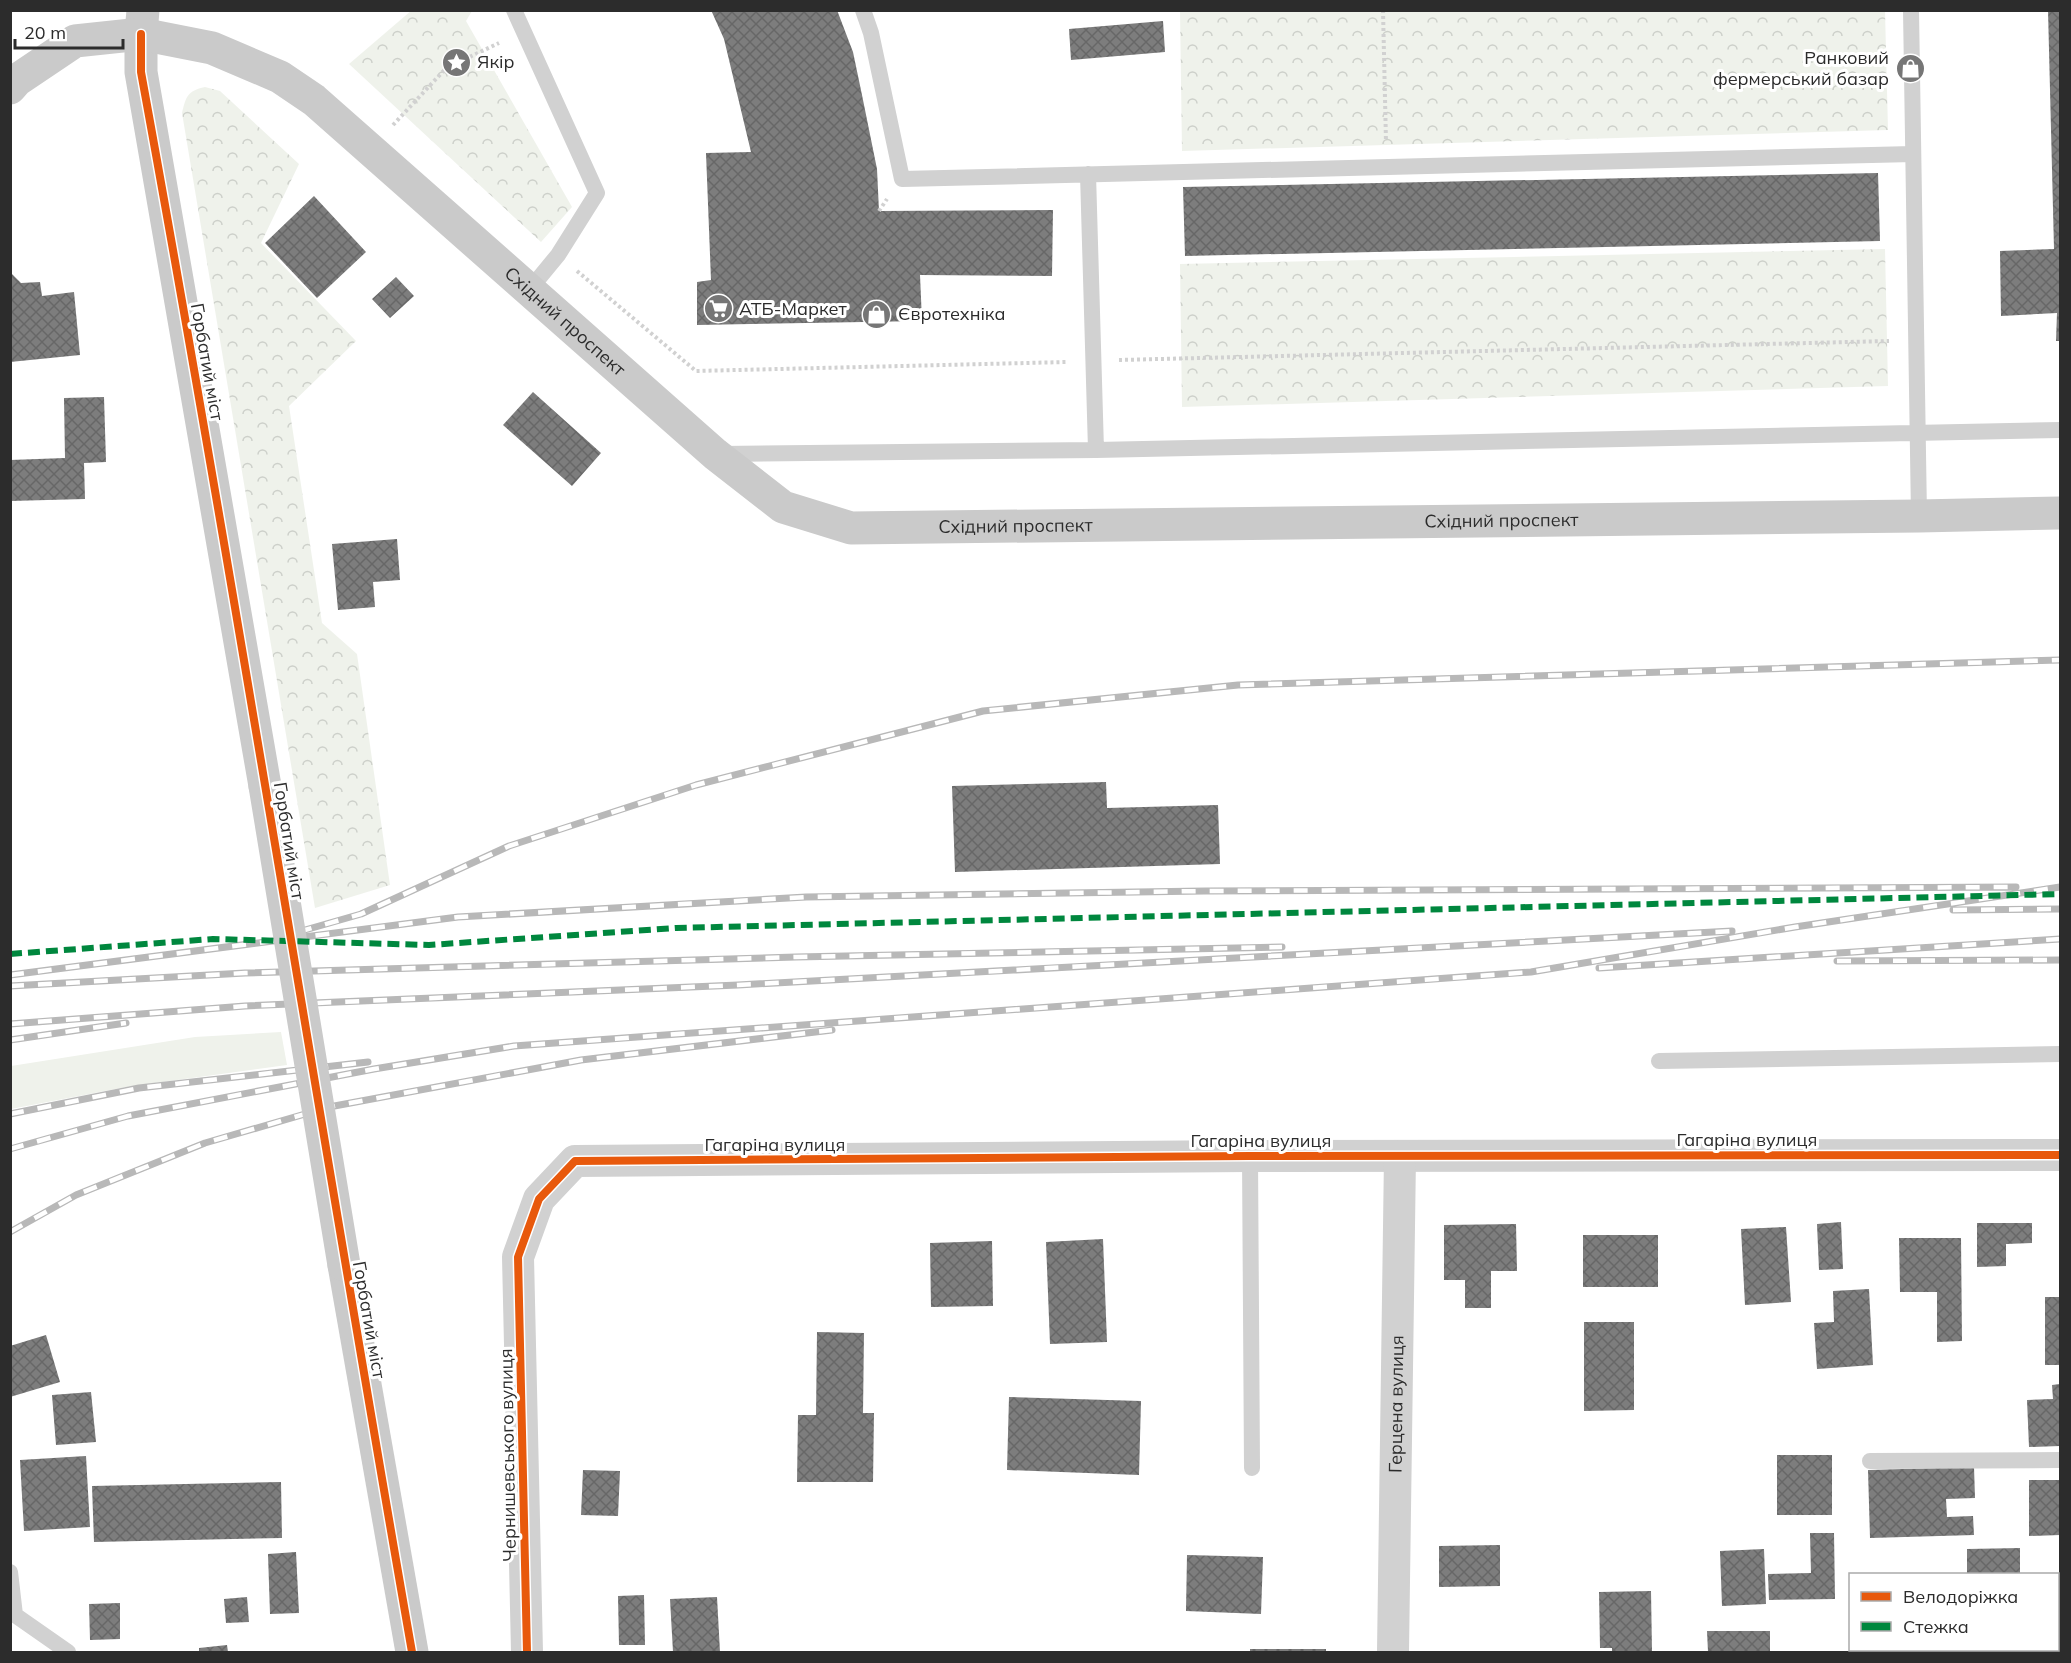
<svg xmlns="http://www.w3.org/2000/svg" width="2071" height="1663" viewBox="0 0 2071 1663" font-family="Mulish,sans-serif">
<defs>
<pattern id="forest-crowns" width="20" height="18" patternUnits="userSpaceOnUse" patternTransform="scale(1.5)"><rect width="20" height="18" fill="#eff2eb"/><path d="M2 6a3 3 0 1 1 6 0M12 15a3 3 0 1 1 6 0" fill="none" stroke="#cdd0ca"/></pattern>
<pattern id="building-cross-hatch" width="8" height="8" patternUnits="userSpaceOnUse" patternTransform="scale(1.5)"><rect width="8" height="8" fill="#7d7d7d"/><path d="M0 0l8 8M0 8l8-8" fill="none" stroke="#676767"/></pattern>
</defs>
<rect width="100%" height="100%" fill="#fff"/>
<!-- grass -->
<path fill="#eff2eb" d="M281 1032 287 1065 126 1087 11 1109V1066L195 1037Z"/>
<!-- forest -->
<path fill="url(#forest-crowns)" d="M412 10 472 11 466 21 572 207 541 242 349 64Z
M1180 11H1885L1888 130 1182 151Z
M205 87 220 91 299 164 261 243 356 341 289 406 322 623 357 654 390 885 315 908 182 113C186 97 187 91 205 87Z
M1885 249 1888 386 1182 407 1180 264Z"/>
<!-- building -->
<path fill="url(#building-cross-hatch)" d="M711 10H837L853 52 862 95 877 169 879 211 1053 210 1052 276 920 275 922 321 697 325V282L711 280 706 153 751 152 724 39Z
M2048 10H2060V341H2056L2057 313 2001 316 2000 251 2054 249Z
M1163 21 1165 52 1071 60 1069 29Z
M1878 173 1880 241 1185 256 1183 187Z
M314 196 366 252 317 298 265 243Z
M10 272 21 283 40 282 42 296 74 292 80 355 10 362Z
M396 277 414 296 390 318 372 299Z
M533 392 601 453 572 486 503 425Z
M104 397 106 462 84 463 85 499 10 501V460L65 458 64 398Z
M397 539 400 580 373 582 375 607 338 610 332 544Z
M1106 782 1107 808 1218 805 1220 864 955 872 952 786Z
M1841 1222 1843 1269 1819 1270 1817 1224Z
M1977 1223H2032V1243L2006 1244V1266L1977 1267Z
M1516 1224 1517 1271H1491V1308H1465V1280H1444V1225Z
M1786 1227 1791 1302 1745 1305 1741 1229Z
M1583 1235H1658V1287H1583Z
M1899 1238H1961L1962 1341 1937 1342V1292H1900Z
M1103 1239 1107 1342 1050 1344 1046 1242Z
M992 1241 993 1306 931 1307 930 1243Z
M1869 1289 1873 1365 1817 1369 1814 1323 1834 1322 1833 1291Z
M2045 1297H2060V1365H2045Z
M1584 1322H1634V1410L1584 1411Z
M817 1332 864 1333 863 1413H874L873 1482H797L798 1415H816Z
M46 1335 60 1382 10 1397V1346Z
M2060 1384V1446L2029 1447 2027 1400 2053 1399 2052 1385Z
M91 1392 96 1442 56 1445 52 1395Z
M1009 1397 1141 1401 1139 1475 1007 1470Z
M1777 1455H1832V1515H1777Z
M86 1456 90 1527 24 1531 20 1460Z
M1974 1467 1975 1498 1946 1499 1947 1517 1973 1516 1974 1535 1870 1538 1868 1470Z
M583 1470 620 1471 618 1516 581 1515Z
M2029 1480H2060V1535L2029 1536Z
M281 1482 282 1538 94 1542 92 1486Z
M1810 1533H1834L1835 1599 1769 1600 1768 1574 1811 1573Z
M1500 1545V1586L1439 1587V1546Z
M2020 1548V1574H1967V1549Z
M1764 1549 1766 1604 1722 1606 1720 1551Z
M296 1552 299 1613 270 1614 268 1554Z
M1187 1555 1263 1557 1261 1614 1186 1611Z
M1651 1591 1652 1652H1612V1648H1600L1599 1592Z
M644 1595 645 1645H619L618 1596Z
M247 1597 249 1622 226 1623 224 1599Z
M717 1597 720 1652H673L670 1599Z
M120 1603V1639L90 1640 89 1604Z
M2058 1612H2060V1652H2020V1650H2058Z
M1707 1631H1770V1652H1708Z
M227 1645 228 1652H199V1648Z
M1250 1649H1326V1652H1250Z"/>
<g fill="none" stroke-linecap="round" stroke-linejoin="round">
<!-- path -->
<path stroke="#d1d1d1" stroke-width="4" stroke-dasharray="3 3" stroke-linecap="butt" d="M1383 10 1386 142
M459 62 499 43
M393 125 450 64 456 67 459 62 455 59 450 64
M879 211 887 199
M577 271 696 371 1067 362
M1119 360 1889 341"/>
<!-- lane -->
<path stroke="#d1d1d1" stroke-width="16" d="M514 10 597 193 558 255 530 289
M863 10 871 33 902 179 1913 154
M1911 10 1919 516
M1088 174 1096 450
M721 454 1096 450 2060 430
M1659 1061 2060 1054
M1250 1156 1252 1468
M1870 1461 2060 1460
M10 1572 15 1615 68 1652"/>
<!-- street -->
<g stroke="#d1d1d1" stroke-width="32">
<path d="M527 1652 518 1257 539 1199 575 1161 1250 1156 2060 1155"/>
<path id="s1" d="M1393 1652 1400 1156"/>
</g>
<!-- secondary -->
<g stroke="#cacaca" stroke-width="33">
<path d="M143 10 141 34V72L265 786"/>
<path id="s2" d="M10 88 17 80 75 41 141 34 212 48 280 77 314 100 715 454 783 507 851 528 1919 516 2060 513"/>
<path d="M344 1265 412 1652"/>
</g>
<defs>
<path id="rail" d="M1953 910 2060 909
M298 932 361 914 509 846 696 785 983 711 1238 685 2060 660
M1837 961 2060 960
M1599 968 2060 939
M10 975 458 917 806 897 1205 891 2016 887
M10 986 245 973 796 957 1282 947
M10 1024 245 1006 738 985 1732 931
M10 1040 126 1023
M10 1114 139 1088 368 1062
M10 1149 128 1116 374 1069 514 1046 1531 972 1795 927 2060 887
M10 1232 76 1195 205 1143 329 1107 581 1060 832 1030"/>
</defs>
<!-- rail casing -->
<use href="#rail" stroke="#b8b8b8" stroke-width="7"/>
<!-- rail -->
<use href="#rail" stroke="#fff" stroke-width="4.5" stroke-dasharray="14" stroke-linecap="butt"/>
<!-- secondary-bridge -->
<path stroke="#cacaca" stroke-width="33" d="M265 786 344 1265"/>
<!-- quiet -->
<path stroke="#00873e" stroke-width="6" stroke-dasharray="12 6" stroke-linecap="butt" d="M10 954 213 939 429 945 676 928 2060 894"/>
<defs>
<path id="cycleway" d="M141 34V72C237 598 320 1126 412 1652
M527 1652 518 1257 539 1199 575 1161 1250 1156 2060 1155"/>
</defs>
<!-- cycleway casing -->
<use href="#cycleway" stroke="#fff" stroke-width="11"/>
<!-- cycleway -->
<use href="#cycleway" stroke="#e8590c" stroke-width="8"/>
</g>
<!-- icons -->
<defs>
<symbol id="sight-disc" viewBox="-11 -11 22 22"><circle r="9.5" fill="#767676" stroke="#fff"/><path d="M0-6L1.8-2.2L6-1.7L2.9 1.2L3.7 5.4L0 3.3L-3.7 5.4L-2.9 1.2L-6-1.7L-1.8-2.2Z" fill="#fff"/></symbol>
<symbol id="shop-disc" viewBox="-11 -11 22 22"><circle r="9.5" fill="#767676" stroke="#fff"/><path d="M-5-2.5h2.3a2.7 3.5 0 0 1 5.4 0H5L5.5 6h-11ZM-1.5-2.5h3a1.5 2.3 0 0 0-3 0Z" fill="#fff"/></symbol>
<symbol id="supermarket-disc" viewBox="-11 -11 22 22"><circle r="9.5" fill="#767676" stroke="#fff"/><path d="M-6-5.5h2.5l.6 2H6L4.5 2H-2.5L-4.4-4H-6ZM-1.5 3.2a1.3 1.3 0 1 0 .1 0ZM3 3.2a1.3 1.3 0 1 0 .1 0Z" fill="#fff"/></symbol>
</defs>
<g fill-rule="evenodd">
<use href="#sight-disc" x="440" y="46" width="33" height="33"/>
<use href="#shop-disc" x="1894" y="52" width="33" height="33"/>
<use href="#supermarket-disc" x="702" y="292" width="33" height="33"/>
<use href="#shop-disc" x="860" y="298" width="33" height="33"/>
</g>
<g text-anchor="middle" stroke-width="6" stroke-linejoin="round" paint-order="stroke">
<!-- poi labels -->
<g font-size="18" fill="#2c2c2c" stroke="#fff" text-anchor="start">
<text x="1889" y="64" text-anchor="end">Ранковий<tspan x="1889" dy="21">фермерський базар</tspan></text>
<text x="477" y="68">Якір</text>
<text x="739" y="315">АТБ-Маркет</text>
<text x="898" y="320">Євротехніка</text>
</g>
<!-- street labels -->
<g font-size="18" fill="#2c2c2c" stroke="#fff">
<text dy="6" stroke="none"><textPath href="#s2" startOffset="669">Східний проспект</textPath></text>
<text transform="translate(207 362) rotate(80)" y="6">Горбатий міст</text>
<text dy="6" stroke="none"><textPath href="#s2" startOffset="1677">Східний проспект</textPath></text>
<text dy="6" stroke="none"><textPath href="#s2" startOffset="1191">Східний проспект</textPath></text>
<text transform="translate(289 841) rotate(81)" y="6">Горбатий міст</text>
<text x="1747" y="1146">Гагаріна вулиця</text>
<text x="1261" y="1147">Гагаріна вулиця</text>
<text x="775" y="1151">Гагаріна вулиця</text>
<text transform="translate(369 1320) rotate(80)" y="6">Горбатий міст</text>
<text dy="6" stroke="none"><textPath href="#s1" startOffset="248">Герцена вулиця</textPath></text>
<text transform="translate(508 1455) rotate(-91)" y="6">Чернишевського вулиця</text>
</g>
</g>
<!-- border -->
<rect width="2071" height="1663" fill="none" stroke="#2c2c2c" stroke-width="24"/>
<!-- legend -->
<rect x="1849" y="1573" width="210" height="78" fill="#ffffff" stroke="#ababab" stroke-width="1.5"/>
<rect x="1861" y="1592" width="30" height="9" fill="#e8590c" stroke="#ababab" stroke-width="1.5"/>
<text x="1903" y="1603" font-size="18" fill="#2c2c2c">Велодоріжка</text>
<rect x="1861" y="1622" width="30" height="9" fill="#00873e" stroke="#ababab" stroke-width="1.5"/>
<text x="1903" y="1633" font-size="18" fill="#2c2c2c">Стежка</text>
<!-- scale -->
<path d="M15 39v9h108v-9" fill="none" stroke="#2c2c2c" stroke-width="3"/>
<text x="24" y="39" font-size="18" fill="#2c2c2c" stroke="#ffffff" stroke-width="4.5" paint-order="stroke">20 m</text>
</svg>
